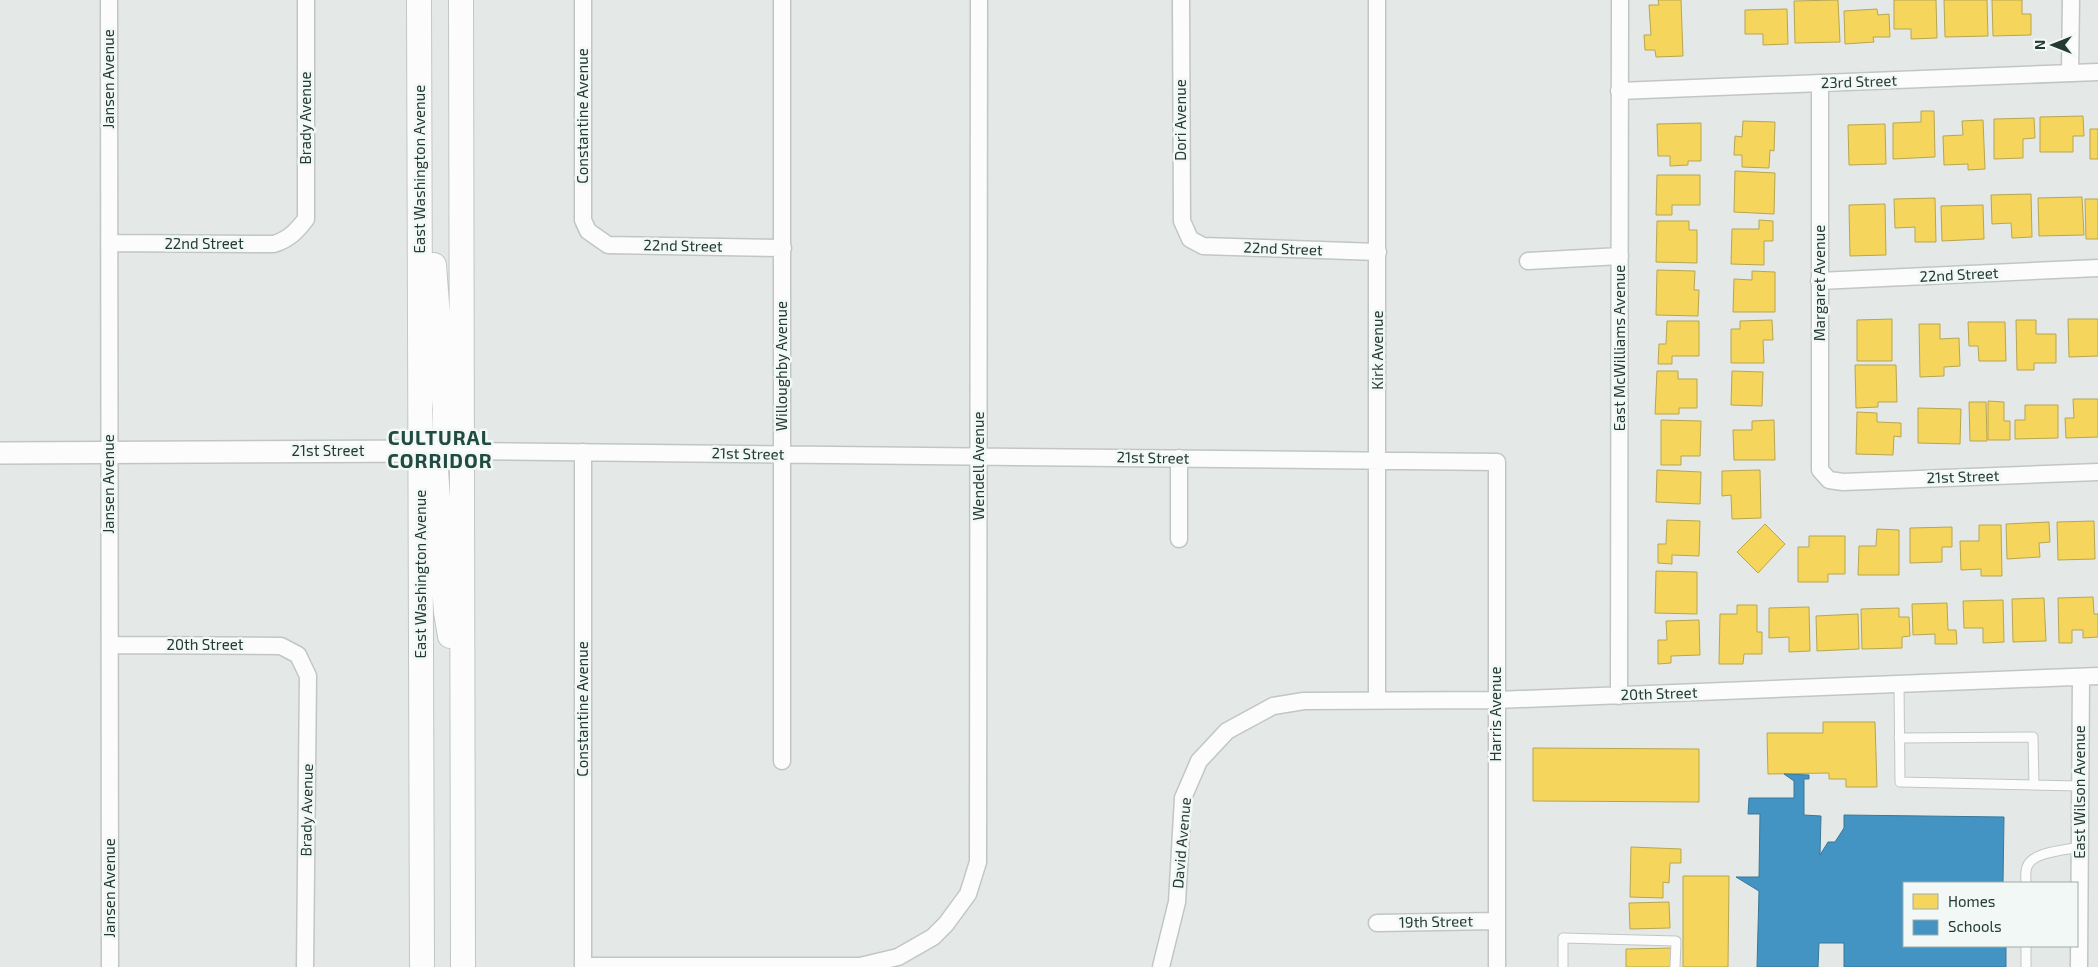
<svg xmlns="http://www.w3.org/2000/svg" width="2098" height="967" viewBox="0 0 2098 967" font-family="'Exo 2',sans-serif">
<rect width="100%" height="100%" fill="#e4e9e7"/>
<!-- homes -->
<path fill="#f6d55c" stroke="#b7a650" d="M1658 0H1681L1683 56 1656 57 1655 50H1645L1644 35H1651L1649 5H1659Z
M1838 0 1840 42 1795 43 1794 1Z
M1894 0H1936L1937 38 1911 39V29H1894Z
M1944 0H1987L1988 36 1945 37Z
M1992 0H2022V14H2031V35L1993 36Z
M1787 9 1788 44 1763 45V34H1745V10Z
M1877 9 1878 15 1889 14 1890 37H1873L1874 42 1845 44 1844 11Z
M1921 111H1934L1935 157 1893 159V123L1921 122Z
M2083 116 2084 136H2073V152H2040V117Z
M2034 118 2035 138 2023 139V158L1994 159V119Z
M1983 120 1985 169 1968 170V164L1944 165 1943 136 1963 135 1962 121Z
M1743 121 1775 122 1774 151 1770 150 1769 168 1742 167V155H1734L1735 136 1742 137Z
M1701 123V161H1688V165L1670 166V156H1658L1657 124Z
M1885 124 1886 164 1849 165 1848 125Z
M2090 129H2098V159H2090Z
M1735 171 1775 173 1774 214 1734 212Z
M1657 175H1700V205H1672V215H1656Z
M2031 194 2032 237 2012 238 2011 223 1992 224 1991 195Z
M2082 197 2084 235 2039 236 2038 198Z
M1935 198 1936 242H1915V227L1895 228 1894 199Z
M2085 199H2098V239H2086Z
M1885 204 1886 255 1850 256 1849 205Z
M1983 205 1984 239 1942 241 1941 206Z
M1759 220 1773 221V241H1764V265L1731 264 1732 229H1759Z
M1657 221H1689V230H1697V263L1656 262Z
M1657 270 1695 271 1694 290H1699L1698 316 1656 315Z
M1752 271 1775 272V312H1733L1734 279 1752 280Z
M1892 319V361H1857V320Z
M2068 319H2098V356L2069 357Z
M1772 320 1773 340H1763L1764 363H1731V329H1740V321Z
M2016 320H2036V334H2056V363H2034V370H2017Z
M1667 321H1699V356H1672V364H1658L1659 344H1666Z
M1968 322H2005L2006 361H1979L1978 346H1969Z
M1919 324H1940V339L1959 338 1960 366 1944 367V376L1920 377Z
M1855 365H1896L1897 402H1878V407L1856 408Z
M1657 371H1678V379H1697V408H1679V414H1655Z
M1732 371 1763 372 1762 406 1731 405Z
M2073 399H2098V437L2066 438 2065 418H2074Z
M1988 401 2004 402V421H2010V440H1988Z
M1969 402H1986L1987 441H1970Z
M2025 405H2058V438L2015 439V420H2025Z
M1918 408 1961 409 1960 444 1918 443Z
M1857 412 1877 413V422L1901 423V437L1894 436 1893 455 1856 454Z
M1661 420 1701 421 1700 456H1681V465H1661Z
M1774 420 1775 460H1734L1733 430H1752V421Z
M1657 470 1701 472 1700 504 1656 502Z
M1760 470 1761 518 1732 519 1731 495 1722 496V471Z
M1667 520 1700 521 1699 556 1672 555V564L1658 563V544H1666Z
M2094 521 2095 559 2058 560 2057 522Z
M2049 522 2050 542 2039 543 2040 557 2007 559 2006 524Z
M1765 524 1785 544 1758 573 1737 552Z
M1979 525H2001L2002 576H1981V569L1961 570 1960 541H1979Z
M1952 527V547H1942V562L1910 563V528Z
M1877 529 1899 530V575H1858L1859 546H1876Z
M1809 536H1845V574H1828V582H1798V547H1809Z
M1656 571 1697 572V614L1655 613Z
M2093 597 2094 614H2098V637L2083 638V630H2072V643H2059L2058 598Z
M2044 598 2046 641 2013 642 2012 599Z
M2003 600 2004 642 1983 643V628H1964L1963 601Z
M1947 603 1948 630H1956L1957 644H1935V634L1913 635 1912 604Z
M1737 605H1757V632H1762V654H1744L1743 664H1719L1720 614H1737Z
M1809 607 1810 651 1789 652V637L1769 638V608Z
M1899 608V617H1909L1910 636 1902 637V648L1862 649 1861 609Z
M1858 614 1859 649 1817 651 1816 616Z
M1699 620 1700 655 1671 656V663L1658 664V640H1667L1666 621Z
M1823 722H1875L1877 787H1846V779H1829V773L1768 774 1767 733H1823Z
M1533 748 1699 749V802L1533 801Z
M1631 847 1681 849V863H1670L1669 883 1663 882V898L1630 897Z
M1683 876H1729L1728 967H1683Z
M1669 902 1670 928 1630 929 1629 903Z
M1673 948 1674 967H1626V949Z"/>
<!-- schools -->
<path fill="#4393c3" stroke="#3a7898" d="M1784 774 1809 775V779H1804V815L1821 816 1820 855 1828 842H1835L1844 828V815L2004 817 2003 883H1904V946H2006V967H1844V943H1819L1818 967H1757L1759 891 1736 877H1759L1760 814H1748L1749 798H1794V781Z"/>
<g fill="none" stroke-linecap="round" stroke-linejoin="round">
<defs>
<path id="service" d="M1899 684 1900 782 2080 786
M1899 738 2033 737 2034 785
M2026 883C2026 879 2025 872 2027 867 2031 852 2066 850 2080 847
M1563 967V938L1676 941 1675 967
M2026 967V946"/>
<path id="minor" d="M109 0 110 967
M583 0V220L588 231 608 245 783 248
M1181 0 1182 221 1190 239 1203 246 1378 252
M2070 73 2071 0
M1820 83V470L1829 480 1843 482 2098 472
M1619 91 2098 72
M109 243 274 244C289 239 296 232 306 219V0
M1528 261 1620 256
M1819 281 2098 268
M462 451 1497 462V967
M583 452V967
M1179 458V539
M110 645 281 646 298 655 308 676 305 967
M1619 696 1620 0
M1377 700V0
M782 761V0
M1377 923 1496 921
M583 966H860L898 957 933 937 946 924 968 894 978 862 979 0
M1161 967 1177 902 1183 798 1199 761 1227 731 1273 706 1304 701 1496 700 2098 676
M2079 967 2081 677"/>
<path id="tertiary" d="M0 453 437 451"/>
<path id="secondary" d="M419 0 422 967
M461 0 463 967
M434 265 445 409 444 451
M436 470 446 612 450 636"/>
</defs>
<!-- service casing -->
<use href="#service" stroke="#c1c6c4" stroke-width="11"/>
<!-- minor casing -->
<use href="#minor" stroke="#c1c6c4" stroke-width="19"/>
<!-- tertiary casing -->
<use href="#tertiary" stroke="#c1c6c4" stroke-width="24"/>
<!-- secondary casing -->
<use href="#secondary" stroke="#c0c7c4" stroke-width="26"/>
<!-- service -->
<use href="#service" stroke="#fbfcfb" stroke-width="9"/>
<!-- minor -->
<use href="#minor" stroke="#fbfcfb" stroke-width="16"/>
<!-- tertiary -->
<use href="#tertiary" stroke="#fbfcfb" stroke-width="21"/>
<!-- secondary -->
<use href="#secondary" stroke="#fbfcfb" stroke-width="24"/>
</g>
<g text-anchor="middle" stroke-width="5" stroke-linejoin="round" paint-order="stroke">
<!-- street labels -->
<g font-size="15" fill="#243a34" stroke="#f2f8f5">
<text transform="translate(109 79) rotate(-90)" y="5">Jansen Avenue</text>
<text transform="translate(1859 82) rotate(-2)" y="5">23rd Street</text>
<text transform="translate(583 116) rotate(-90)" y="5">Constantine Avenue</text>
<text transform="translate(306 118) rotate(-90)" y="5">Brady Avenue</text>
<text transform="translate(1181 120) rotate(-90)" y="5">Dori Avenue</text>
<text transform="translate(420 169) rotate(-90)" y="5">East Washington Avenue</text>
<text x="204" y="249">22nd Street</text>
<text transform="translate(683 246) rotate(1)" y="5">22nd Street</text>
<text transform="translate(1283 249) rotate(2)" y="5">22nd Street</text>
<text transform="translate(1959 275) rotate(-3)" y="5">22nd Street</text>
<text transform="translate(1820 283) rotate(-90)" y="5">Margaret Avenue</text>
<text transform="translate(1620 348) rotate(-90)" y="5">East McWilliams Avenue</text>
<text transform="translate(1378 350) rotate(-90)" y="5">Kirk Avenue</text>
<text transform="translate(782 366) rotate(-90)" y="5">Willoughby Avenue</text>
<text x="328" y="456">21st Street</text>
<text transform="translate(748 454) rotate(1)" y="5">21st Street</text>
<text transform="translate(1153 458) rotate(1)" y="5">21st Street</text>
<text transform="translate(979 466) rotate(-90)" y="5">Wendell Avenue</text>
<text transform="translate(1963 477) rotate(-2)" y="5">21st Street</text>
<text transform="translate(109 484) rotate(-90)" y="5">Jansen Avenue</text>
<text transform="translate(421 574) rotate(-90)" y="5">East Washington Avenue</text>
<text x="205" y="650">20th Street</text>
<text transform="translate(1659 694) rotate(-2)" y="5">20th Street</text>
<text transform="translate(583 709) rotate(-90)" y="5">Constantine Avenue</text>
<text transform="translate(1496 714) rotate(-90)" y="5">Harris Avenue</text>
<text transform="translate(2080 792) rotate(-90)" y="5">East Wilson Avenue</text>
<text transform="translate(307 810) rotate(-89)" y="5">Brady Avenue</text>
<text transform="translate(1182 843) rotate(-85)" y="5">David Avenue</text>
<text transform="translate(110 888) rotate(-90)" y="5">Jansen Avenue</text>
<text transform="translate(1436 922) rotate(-1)" y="5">19th Street</text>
</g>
<!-- district labels -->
<g font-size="20" font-weight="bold" letter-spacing="1" fill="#214b41" stroke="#f2f8f5">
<text x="440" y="445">CULTURAL<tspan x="440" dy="23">CORRIDOR</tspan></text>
</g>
</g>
<!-- legend -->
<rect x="1903" y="882" width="175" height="65" fill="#f2f8f5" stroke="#a0aca8"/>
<rect x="1913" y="894" width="25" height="15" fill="#f6d55c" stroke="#a0aca8"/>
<text x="1948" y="907" font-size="15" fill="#243a34">Homes</text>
<rect x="1913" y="920" width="25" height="15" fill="#4393c3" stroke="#a0aca8"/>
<text x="1948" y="932" font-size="15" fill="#243a34">Schools</text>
<!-- north arrow -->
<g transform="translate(2053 45) rotate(270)" stroke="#f2f8f5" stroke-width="4" paint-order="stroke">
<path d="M0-4L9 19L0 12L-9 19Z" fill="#243a34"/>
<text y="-8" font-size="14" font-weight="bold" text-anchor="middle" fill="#243a34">N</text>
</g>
</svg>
